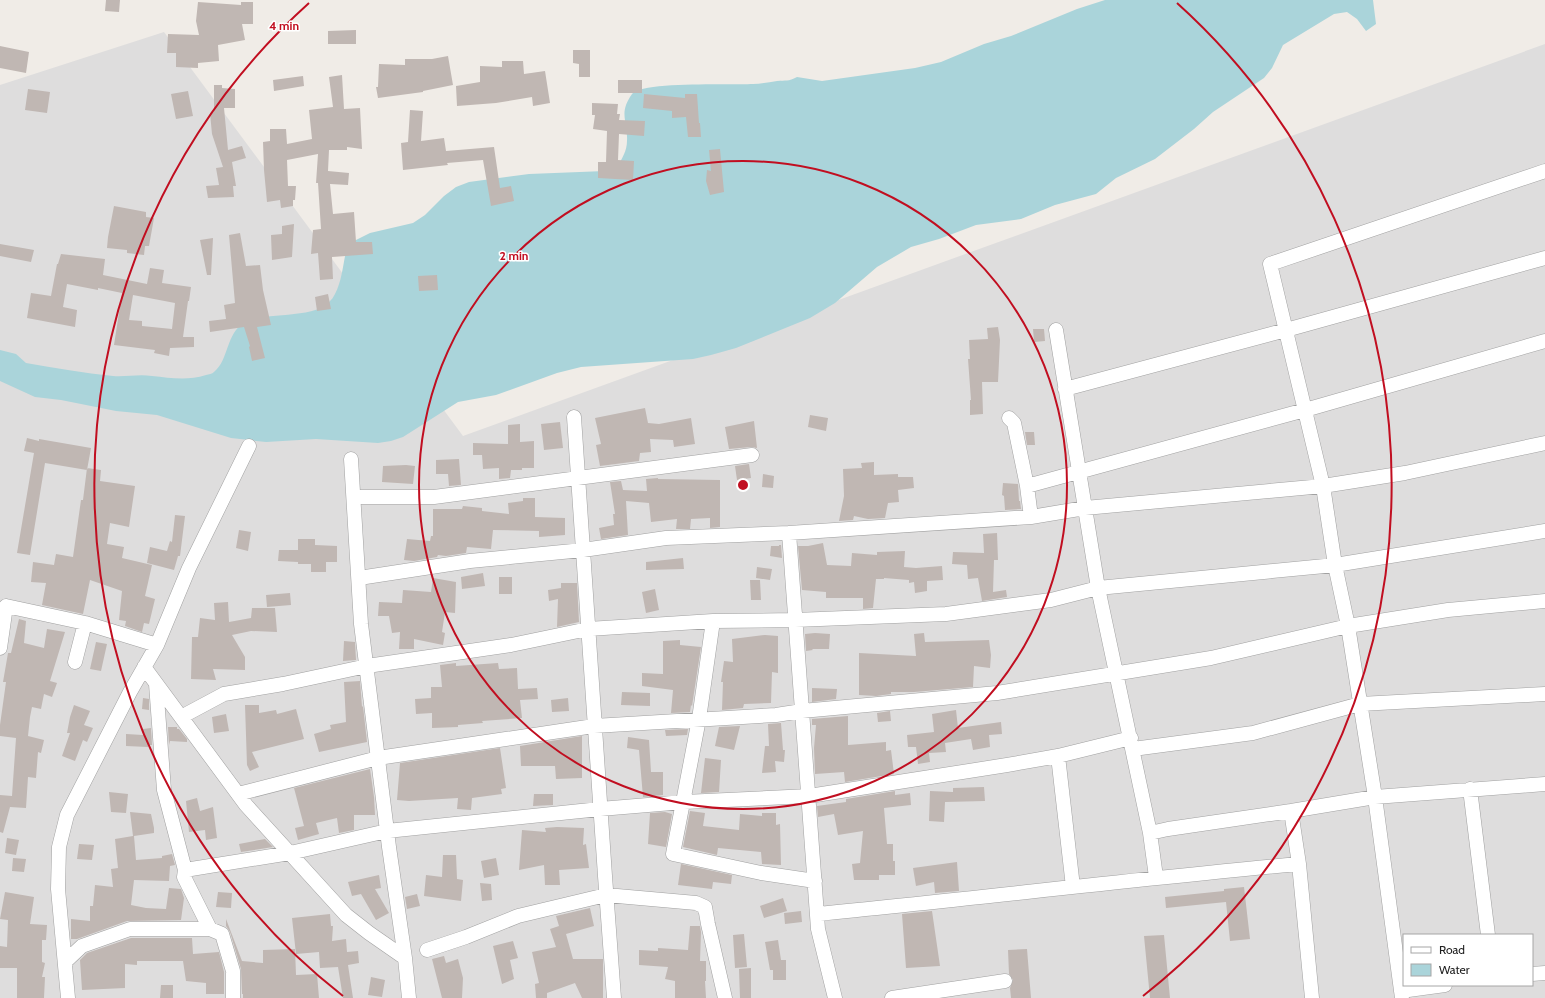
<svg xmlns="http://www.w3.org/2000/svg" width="1545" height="998" viewBox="0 0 1545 998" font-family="Cabin,sans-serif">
<rect width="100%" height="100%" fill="#f0ece7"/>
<!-- residential -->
<path fill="#dedddd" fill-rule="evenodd" d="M164 32 463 436 1545 44V998H0V85ZM1404 935H1532V985H1404Z"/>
<!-- water -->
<path fill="#aad4da" d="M1105 0H1373L1376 24 1366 31 1357 19 1347 12 1334 14 1283 45 1272 68 1264 78 1213 112 1194 129 1155 159 1116 178 1096 194 1055 205 1021 219 976 225 939 239 911 247 877 267 835 303 810 318 736 348 711 355 693 359 581 367 557 373 496 395 458 402 403 437 391 441 378 443 316 439 266 442 231 438 157 415 116 411 61 400 35 397 0 381V350L16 354 26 363C55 368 84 373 113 376 126 377 139 374 152 376 171 378 187 381 206 375 209 374 212 374 214 372 229 360 226 333 244 323 269 309 321 323 335 294 343 279 343 260 348 244L370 233 413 223 425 215 444 196 456 187 469 182 529 174 605 171 618 166C622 158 627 151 627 141 628 120 618 114 632 94 641 81 734 85 753 84 761 84 769 82 777 81 786 80 788 82 797 77L822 81 915 68 941 62 984 44 1011 36 1077 9Z"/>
<!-- building -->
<path fill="#c0b7b3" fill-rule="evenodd" d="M106 0H120L119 12 105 11Z
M198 2 241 5V2H253V24H242L245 40 218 45 219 61 198 63V68L176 67V53H167L168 34 199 35 196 21Z
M356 30V44H328V31Z
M0 46 29 52 26 73 0 68Z
M573 50H590V77H579V64L573 63Z
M448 56 453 85 423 91V92L378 98 376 87H378L379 64 405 65V59H432Z
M502 61H523L524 74 545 71 550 103 533 106 532 97 496 103 457 106 456 86 480 82V66L502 67Z
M342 75 344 109 360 108 362 149 347 147V150H329L328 171 349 173 348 185 330 184 333 214 354 212 356 242H372L373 254 332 257 333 279 320 280 318 253 311 254 313 230 321 229 318 183H316L318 154 287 160 288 186H296L295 200H293V206L281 208 280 200 267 202 264 170 263 142 270 141V129H286L287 144 312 139 309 110 333 107 329 77Z
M303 76 304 86 274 91 273 80Z
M618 80H642V93H618Z
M214 85H222V88L235 89V108H224L228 150 242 146 246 158 232 162 236 186H233L234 197 208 198 206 186 219 185 216 168 223 167 212 134 210 113 214 112Z
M28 89 50 92 47 113 25 110Z
M188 91 193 116 176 119 171 94Z
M644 94 685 98V94H697L699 123H700L701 137H688L686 117 672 118V111L643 108Z
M592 103 618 104 617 114H620L619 120 645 121 644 136 619 134 618 160 634 161 633 180 598 178V162H606L607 131 593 129 595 115H592Z
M410 110 423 111 421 141 444 138 446 151 494 147 500 188 511 186 514 201 491 206 483 160 447 163 448 165 403 170 401 143 408 142Z
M720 149 724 192 710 195 706 181 707 170 711 171 709 150Z
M114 206 146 212V217L154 218 149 246H145L144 255 127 253V250L107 248 108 237Z
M294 224 292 257 272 260 271 235 282 234V226Z
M240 233 246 266 260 265 263 290 271 325 257 327 265 358 252 361 249 347 250 346 244 327 210 332 209 321 226 319 224 305 235 303 229 235Z
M213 238 211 275H207L200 240Z
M0 244 34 250 31 262 0 256Z
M61 254 105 259 103 275 147 284 150 268 164 270 162 283 191 287 189 301H188L183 337H194V347L170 348 169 356 154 353 155 350 114 345 122 293 98 288V290L67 284 63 307 77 310 75 327 27 318 31 293 51 296 57 264H58ZM133 295 175 303 172 329 142 326V321L129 320Z
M437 275 438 290 419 291 418 276Z
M328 294 331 309 317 311 315 297Z
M998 327 1000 340 998 382H982L983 414 970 415V400H971L968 359H970L969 340 988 339 987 328Z
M1033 329H1044L1045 341 1034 342Z
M645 408 648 423 659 424 691 418 695 444 674 447 673 440 650 439 651 452 640 453 639 461 600 466 596 445 601 444 595 418Z
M810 415 828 418 826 431 808 427Z
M754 421 757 448 751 447 729 449 725 427Z
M560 422 563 448 544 450 541 424Z
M520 424V442L534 441V468H522V470H511L510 478 499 479V468L483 469 482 455H473V443L508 444V425Z
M1025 432H1034L1035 445H1027Z
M27 438 39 441V439L91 448 87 470 45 463 30 555 17 553 34 453 24 451Z
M459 459 461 485 449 486 448 474H436V460Z
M874 462V475L898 474V477H913L914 488 898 490 899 502 888 503 885 518 868 519 854 516 853 520 839 521 844 496 843 469 862 468 861 463Z
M749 464 751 478 737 480 735 466Z
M406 465 415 466 413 484 382 482 383 466Z
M87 468 101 470 100 481 135 486 129 527 110 523 107 544 124 547 122 558 152 565 145 596 155 599 149 624 144 623 142 632 125 626 126 621 119 620 122 591 90 580 83 614 42 605 46 583 31 582 33 562 54 565 56 554 73 557 81 500H83Z
M763 474 774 476 773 488 762 487Z
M658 478V479L720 480V527L710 528V518L691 519 690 529H676L677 519 651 522 649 503 626 501 628 535 601 539 599 528 614 525 613 514H615L610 482 621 481 623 490 647 491 646 479Z
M1003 483 1018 484 1019 501H1020L1021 509 1005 510 1004 496 1002 495Z
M523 498H535V517L565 518V535L539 537V531L493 530 491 549 467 547 466 553 446 556 438 555 437 557 414 561 404 560 407 539 430 541 431 536H433V509H462L463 506 482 508V511L509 514 508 503 523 501Z
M175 515 185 516 180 556H178L174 570 147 563 150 547 167 551 170 541 172 542Z
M239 530 251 532 248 551 236 548Z
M997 533 998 560H994L993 592 1006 590 1007 597 982 601 978 578 968 579 967 565 952 564 953 552 984 553 983 534Z
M298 539H315V545L337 546V562H326V572H311V564H298V562L278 561 279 550H298Z
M823 543 827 565 851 566 852 553 877 555V552L905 551 904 567 916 568 942 566 943 580 927 581V591L915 593 914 582 909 583V580L884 578V579H876L873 608 863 609V598H826V592L802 590 798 546H808Z
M779 545H781L782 558 770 556 771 546H779Z
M683 558 684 569 646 570V562Z
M757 567 772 569 770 580 756 578Z
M483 573 485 586 462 589 461 577Z
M499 577H512V594H499Z
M433 578 456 582 455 613 445 612 442 632 445 633 443 645 414 639V649H399L400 632 392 633 389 616H378L379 602 402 603 403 590 431 592Z
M750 580H760L761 600H751Z
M561 583H577L579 622 557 627 558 599 549 601 548 590 561 588Z
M655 589 659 610 646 613 642 592Z
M290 593 291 605 267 607 266 595Z
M228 602 229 622 251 618 252 608H275L277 632 251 631 232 635 245 657V670L213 669 216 680 191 679 192 637H198L200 618 215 620 214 603Z
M19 619 26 621 24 643 44 648 47 629 65 632 50 681 57 683 52 697 44 694 41 709 32 707 30 717 28 736 44 740 41 753 38 752 36 778 28 777 26 808 10 807 3 833 0 832V795L12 796 16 738 0 736V725L6 682H3L8 653H11Z
M815 633 830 634 829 649H812L813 650 806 651 805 634Z
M924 633 925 642 989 640 991 655 990 668 974 666 973 687 914 692H891V694L876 696 859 695V653L916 656 914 634Z
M765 635 778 636V673L772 672 771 703 744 704 743 708 722 710 723 682H721L724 661 733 662 732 639Z
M680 640V645L701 647 692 706 691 705 690 712 671 713 673 690 642 686V673L663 674V641Z
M344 641 355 642 356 660 343 661Z
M96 642 107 644 101 671 90 669Z
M456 663V666L498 663 499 669 517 668 518 689 537 688 538 699 520 700 522 718 482 721 483 723 458 725V727L432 728V713L416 714 415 699 431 698V687H442L440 665Z
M360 681 362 707 363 706 367 742 319 752 314 734 331 729 330 725 346 722 344 682Z
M812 688 837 689 836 699 812 702Z
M622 692 650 693V706L621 705Z
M143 698 149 699V710L142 709Z
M568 698 569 711 552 712 551 700Z
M74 705 90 711 84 725 93 728 87 742 83 740 75 761 62 756 70 733H67L70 717Z
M245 705H259V713L276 710 277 714 296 709 304 739 252 752 259 767 250 771 247 765Z
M956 710 958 728 1001 722 1002 734 989 735 990 747 973 750 971 739 945 743 946 752 929 753 930 762 918 764 916 747H908L907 735 934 732 932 714Z
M890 711 891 721 878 722 877 713Z
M226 714 229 731 214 733 212 717Z
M848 716V745L886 742V751L891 750 894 774 845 782 844 772 815 774 814 748 816 725H812V719Z
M781 723 783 750H785L784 762 775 761 776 772 762 773 765 746H769L768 724Z
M740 726 734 750 715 746 719 727Z
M168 727H177V729H179L187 739V742L170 741 169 745Z
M151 728 152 745H148V747L126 746V734L143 735V729Z
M688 729 687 735 666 736 665 730Z
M582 736V778L556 779 555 766H521L520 746Z
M628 737 649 740 651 772H663V795L643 797 639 750 627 748Z
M500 748 506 788 501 789 502 794 472 798 471 810 457 809 458 798 409 801 397 800 400 763Z
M705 758 721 760 719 792 701 793Z
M370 769 374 797 375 815H354V830L339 833 337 818 316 823 319 834 298 840 295 828 304 826 294 788Z
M984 787 985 801 945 802 944 822 929 821 930 791 953 792V788Z
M895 791V795L910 793 911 805 884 808 887 844H893V861H895V875H879V880H854L852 864 860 863 863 831 838 835 834 814 818 817 817 806 846 802V799Z
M109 792 128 794 126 813 111 812Z
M534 794H553V805L533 806Z
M197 798 200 811 213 807 217 838 206 840 205 830 189 832 186 801Z
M690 811 705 813 703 826 739 830 740 814 762 816V813H776V825L780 824 781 865 762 864 761 852 718 848 717 855 683 847Z
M130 812 151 814 154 828V833L134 836 136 860 162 858V856L172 854 175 865 170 866 169 881 134 880 131 905 146 908 166 909 169 888 181 889 184 898 181 920 127 921 77 939H71V919L90 921V906H93L95 885 113 887 111 869 118 868 115 839 133 836Z
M665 812 672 814 666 847 648 844 650 813Z
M557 827 584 828 583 845 586 844 589 868 559 870 560 885H545L544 865 519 870 522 830 546 832 545 828Z
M7 838 19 840 16 855 5 853Z
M265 839 273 847 241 852 239 844Z
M79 844 94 845 92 860 77 859Z
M443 855H456L457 879 463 880 461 901 424 896 426 875 442 877Z
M13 858 26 859 24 872 12 871Z
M496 858 499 875 484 878 481 861Z
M957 862 959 891 935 893 934 882 916 886 913 868Z
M681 864 732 875 731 884 713 882 712 889 678 885Z
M379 875 381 888 375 889 389 913 376 920 361 894 352 896 348 882Z
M480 883 491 884 492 900 482 901Z
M1244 887 1250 939 1230 941 1226 902 1166 908 1165 897 1224 891V889Z
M5 892 34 897 30 924 47 925 46 940H42V962L45 963 42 977H45L44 998H17V968H0V946L7 947 8 920 0 919Z
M218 892 232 893 231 908 216 907Z
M417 894 420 906 407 909 405 897Z
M783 898 787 911 764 918 760 906Z
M590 908 594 926 566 934 573 959H603V998H582L575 983 547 993V998H536L535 984 539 983 532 952 556 947 550 929 559 926 556 916Z
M801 911 802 922 785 924 784 913Z
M932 911 940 966 906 968 902 914Z
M330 914 331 926H333L332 941 346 939 347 952 358 951 359 963 348 965 353 998H343L338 967 320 968 319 952 296 954 292 918Z
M226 919 242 961 263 963V950L295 949 296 975 317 974 319 998H243V994H242L241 969 230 932 226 926Z
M690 926H700L701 932 700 961H706V981H705L706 998H675V981L665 979 668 967 639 965V950L658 951V948L688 950Z
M744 934 747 967 735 968 733 935Z
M1164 935 1170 998H1150L1144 936Z
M131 938H192L193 954 219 952 224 972V994H206V983L186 981 183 961H137V965L125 964V988L82 990 80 960 87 953Z
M778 940 781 960H786V980H773V970H770L765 942Z
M513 941 518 958 510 960 514 979 502 984 493 946Z
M1027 949 1031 998H1011L1010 988 1013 980 1009 974 1008 950Z
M444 956 446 963 458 959 463 978 462 998H442L432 959Z
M751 968V998H740L739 969Z
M371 977 385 980 382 997 368 995Z
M161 985H173V998H160Z"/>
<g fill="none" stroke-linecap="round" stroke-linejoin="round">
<defs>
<path id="minor" d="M1056 330 1098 588 1150 833 1156 877
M1065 389 1286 330 1545 258
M574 417 605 876 614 998
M1009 418 1014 423 1027 486 1031 517
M351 459 361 624 389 847 405 958 409 998
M1027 486 1305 410 1545 341
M354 497H434L752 455
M789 533 818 929 835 998
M359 578 470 561 583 550 666 538 789 533 1031 517 1085 508 1323 486 1405 473 1545 443
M713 621 699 719 673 854 761 873 815 881
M0 648 6 606 85 623 157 645
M75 662 85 623
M144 667 246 805 346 915 369 933 405 958
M156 684 164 790 185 870 184 877 210 929
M181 717 224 694 283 684 367 666 511 645 588 629 713 621 795 620 946 614 1051 600 1098 588 1335 565 1545 531
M1133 749 1253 733 1360 704 1545 694
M1058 756 1073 887
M1470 789 1488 935
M238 794 378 758 594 726 776 715 802 711 997 693 1211 658 1348 626 1448 610 1545 601
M1291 811 1299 864 1312 998
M1150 833 1168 829 1291 811 1375 797 1545 784
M185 870 290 853 387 831 600 809 684 802 809 796 1007 765 1058 756 1131 738
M817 914C978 898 1138 879 1299 864
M427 950 466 937 518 916 606 895 696 903 705 907 708 924 725 998
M65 962 82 946 130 929H210L222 934 233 971V998
M1532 974 1545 973
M1401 991 1445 985
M68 998 58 889 59 847 67 815 130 692 157 645 189 568 249 446
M892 998 1005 981
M1402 998 1375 797 1348 626 1335 565 1323 486 1270 264 1545 171"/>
</defs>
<!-- minor casing -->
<use href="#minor" stroke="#a1a1a1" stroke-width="15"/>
<!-- minor -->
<use href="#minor" stroke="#fff" stroke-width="14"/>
</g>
<!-- distance rings -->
<g fill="none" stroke="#c10e20" stroke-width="2">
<circle cx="743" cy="485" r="324"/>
<path d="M343 996A649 649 0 0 1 309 3M1177 3A649 649 0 0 1 1143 996"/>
</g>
<circle cx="743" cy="485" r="6" fill="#c10e20" stroke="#fff" stroke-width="2"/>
<g font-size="12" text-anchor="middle" font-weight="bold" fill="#c10e20" stroke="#fff" stroke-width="3" stroke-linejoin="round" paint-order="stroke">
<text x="284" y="30">4 min</text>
<text x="514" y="260">2 min</text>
</g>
<!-- legend -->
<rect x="1403" y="934" width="130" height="52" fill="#ffffff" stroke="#a6a6a6"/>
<rect x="1411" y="947" width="20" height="6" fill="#ffffff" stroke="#a6a6a6"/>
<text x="1439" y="954" font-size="12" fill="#202020">Road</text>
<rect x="1411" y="964" width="20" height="12" fill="#aad4da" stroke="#a6a6a6"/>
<text x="1439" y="974" font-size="12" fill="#202020">Water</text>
</svg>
